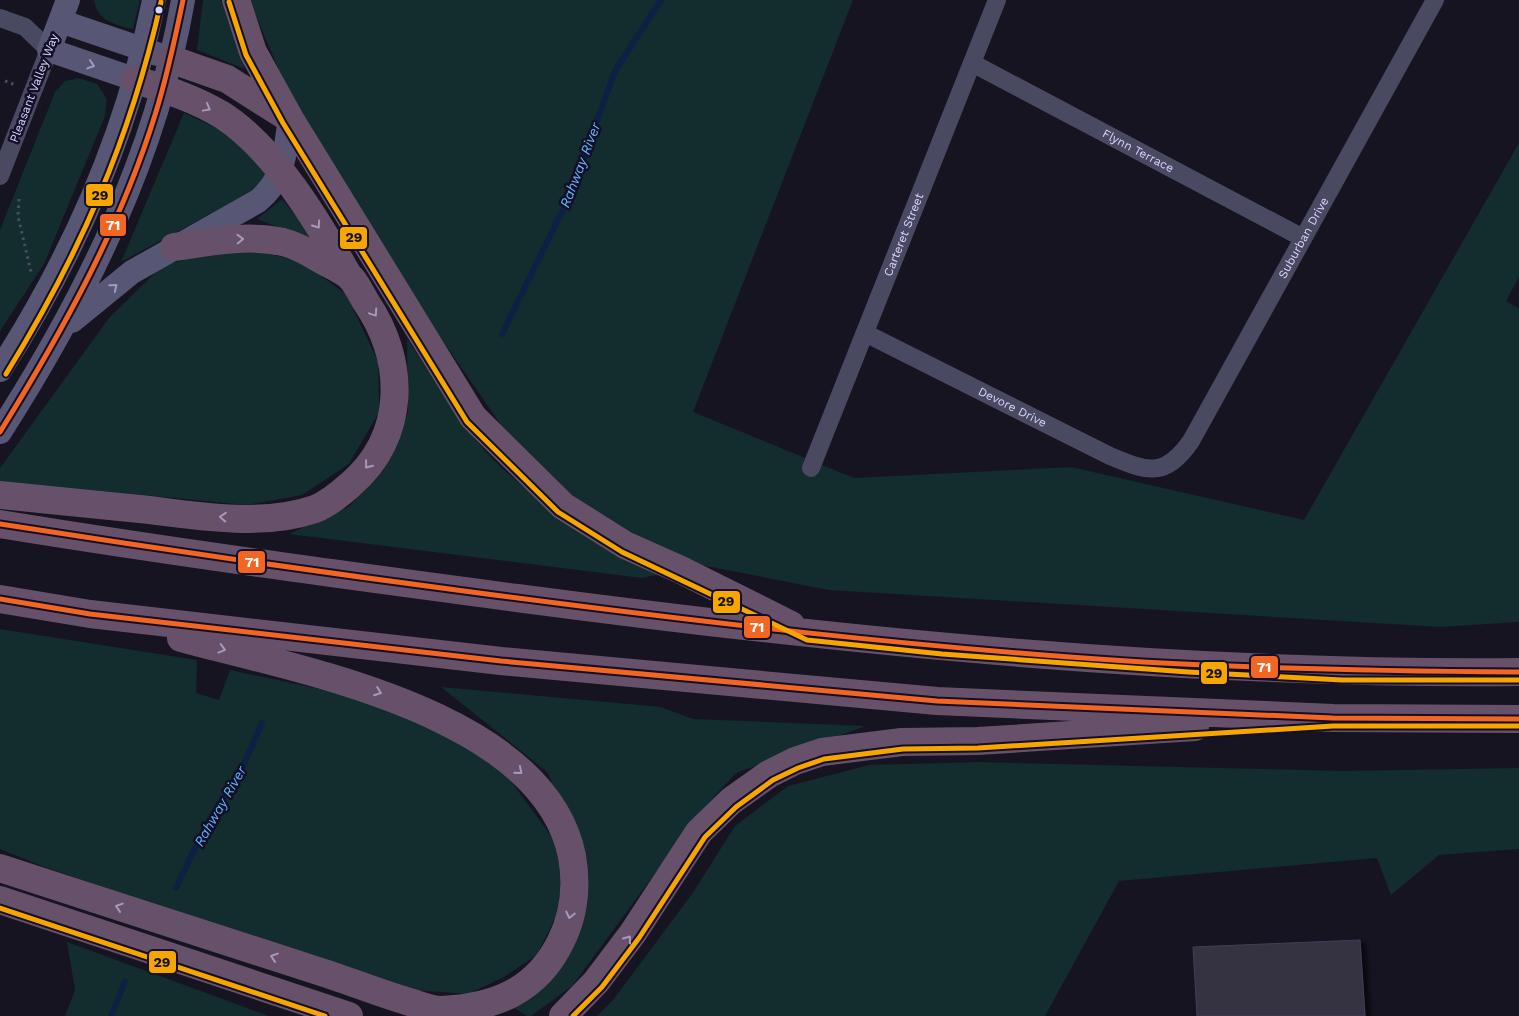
<svg xmlns="http://www.w3.org/2000/svg" width="1519" height="1016" viewBox="0 0 1519 1016" font-family="'Work Sans',sans-serif">
<defs>
<filter id="shadow"><feDropShadow dx="5.5" dy="3" stdDeviation="2.5" flood-color="#0009"/></filter>
</defs>
<rect width="100%" height="100%" fill="#161421"/>
<!-- green -->
<path fill="#132c2d" d="M94 0H140L133 29C115 25 97 21 94 0Z
M203 0H221L245 69 197 50Z
M249 0H853L693 412 854 478 1071 467 1304 520 1519 143V277L1506 301 1519 309V622L1441 627 829 590 696 564 595 516 512 441 416 302 285 84Z
M79 78 97 84 107 99 105 116 44 264 0 331V230L55 92 65 81Z
M184 113 236 137 267 173 255 190 121 262Z
M282 199 317 242 257 219Z
M239 247 300 261 346 294 378 361 379 412 349 464 302 495 247 505 0 481V468L109 318 163 265Z
M407 339C430 373 450 409 476 440 523 499 597 534 660 574L642 578 289 534 350 506 384 465 408 413Z
M0 629 197 660 196 693 219 700 230 670 386 703 497 762 562 851 559 910 537 955 504 977 468 994 413 990 287 951 42 866 0 849Z
M441 687 661 707 693 719 866 726 736 773 702 810 572 986 531 1016H527L509 1005 562 964 577 836 547 772Z
M980 762 1342 771 1519 768V849L1439 855 1391 895 1377 858 1119 881 1045 1016H597L613 1000 692 894 735 826 788 786 869 765Z
M67 942 269 1016H65L75 990Z"/>
<g fill="none" stroke-linecap="round" stroke-linejoin="round">
<!-- stream -->
<path stroke="#0d2144" stroke-width="6" d="M502 334 570 195 615 71 661 0
M176 888 206 825 240 773 262 723
M111 1016 125 981"/>
</g>
<!-- building -->
<path fill="#343243" stroke="#433f54" filter="url(#shadow)" d="M1360 940 1365 1016H1197L1193 947Z"/>
<g fill="none" stroke-linecap="round" stroke-linejoin="round">
<!-- path -->
<path stroke="#44505f" stroke-width="3" stroke-dasharray="2.5 4" stroke-linecap="butt" d="M5 81 16 85
M19 199 18 216 31 272"/>
<!-- street -->
<g stroke="#4a4962" stroke-width="18">
<path d="M0 18 25 27 49 50 0 176"/>
<path id="s1" d="M972 63 1303 238"/>
<path id="s2" d="M865 333 1110 456C1148 472 1165 478 1191 441L1435 0"/>
<path id="s3" d="M811 468 997 0"/>
</g>
<!-- secondary -->
<path stroke="#575674" stroke-width="24" d="M68 0 49 50 134 79
M60 21 157 54
M72 321 132 272 258 201C286 177 284 154 290 119
M0 370C72 258 128 132 154 0
M0 432C85 299 156 157 183 0"/>
<!-- highway -->
<path stroke="#67516a" stroke-width="28" d="M236 0 253 52 290 119 473 417 563 506 625 545 681 570 791 625
M170 59 227 79 287 117
M134 79C164 89 194 98 222 115 274 148 318 222 348 275
M0 495C47 500 93 504 140 509 196 515 260 528 315 509 328 504 340 494 350 485 407 436 406 361 366 302 361 294 356 282 349 276 341 269 328 264 318 258 308 252 295 245 283 242 247 234 210 242 174 247
M0 524C172 552 344 575 517 598 849 642 1183 675 1519 672
M0 599 90 614 501 661 937 701 1333 718 1519 719
M0 868C106 903 213 936 318 971 350 981 381 994 413 1003 422 1006 432 1010 441 1010 494 1008 537 991 561 941 574 915 577 885 572 856 543 713 299 670 181 638
M0 900 349 1016
M563 1016 596 982 633 933 699 832 731 801 769 774 795 761 822 752 902 742 978 741 1195 727"/>
<defs>
<path id="bus-1" d="M0 432C62 332 120 228 155 115 167 77 175 39 183 0
M0 524C159 549 319 572 479 593 699 622 921 648 1143 662 1268 669 1394 671 1519 672
M0 599 90 614 501 661 937 701 1333 718 1519 719"/>
<path id="bus-2" d="M229 2 246 55 283 123 467 422 558 512 622 552 807 640 942 654 1188 672 1342 680H1519
M6 374C80 254 130 140 161 2
M0 908 325 1016
M573 1016 602 987 639 938 705 837 736 807 773 780 798 768 824 759 903 749 978 748 1333 726H1519"/>
</defs>
<!-- bus-1 casing -->
<use href="#bus-1" stroke="#130f26" stroke-width="9"/>
<!-- bus-2 casing -->
<use href="#bus-2" stroke="#130f26" stroke-width="9"/>
<!-- bus-1 -->
<use href="#bus-1" stroke="#f26522" stroke-width="5"/>
<!-- bus-2 -->
<use href="#bus-2" stroke="#f7a600" stroke-width="5"/>
</g>
<!-- one-way arrows -->
<defs><path id="oneway-chevron" d="M-2-3.5L2.5 0L-2 3.5" fill="none" stroke-width="1.6" stroke-linecap="round" stroke-linejoin="round" transform="scale(1.25)"/></defs>
<g stroke="#9e9bc0">
<use href="#oneway-chevron" transform="translate(91 65) rotate(18)"/>
<use href="#oneway-chevron" transform="translate(114 287) rotate(-39)"/>
</g>
<g stroke="#a699bc">
<use href="#oneway-chevron" transform="translate(207 108) rotate(29)"/>
<use href="#oneway-chevron" transform="translate(317 225) rotate(55)"/>
<use href="#oneway-chevron" transform="translate(240 239) rotate(-2)"/>
<use href="#oneway-chevron" transform="translate(374 313) rotate(56)"/>
<use href="#oneway-chevron" transform="translate(368 465) rotate(128)"/>
<use href="#oneway-chevron" transform="translate(223 517) rotate(-176)"/>
<use href="#oneway-chevron" transform="translate(222 649) rotate(15)"/>
<use href="#oneway-chevron" transform="translate(378 692) rotate(20)"/>
<use href="#oneway-chevron" transform="translate(519 771) rotate(40)"/>
<use href="#oneway-chevron" transform="translate(119 907) rotate(-162)"/>
<use href="#oneway-chevron" transform="translate(570 915) rotate(103)"/>
<use href="#oneway-chevron" transform="translate(628 939) rotate(-54)"/>
<use href="#oneway-chevron" transform="translate(274 957) rotate(-162)"/>
</g>
<!-- markers -->
<circle fill="#d9d4ff" stroke="#130f26" stroke-width="2" cx="159" cy="10" r="4.5"/>
<g text-anchor="middle" stroke-width="5" stroke-linejoin="round" paint-order="stroke">
<!-- street labels -->
<g font-size="12" fill="#d9d4ff" stroke="#130f26">
<text transform="translate(34 88) rotate(-69)" y="4">Pleasant Valley Way</text>
<text dy="4" stroke="none"><textPath href="#s1" startOffset="188">Flynn Terrace</textPath></text>
<text dy="4" stroke="none"><textPath href="#s3" startOffset="251">Carteret Street</textPath></text>
<text dy="4" stroke="none"><textPath href="#s2" startOffset="600">Suburban Drive</textPath></text>
<text dy="4" stroke="none"><textPath href="#s2" startOffset="165">Devore Drive</textPath></text>
</g>
<!-- water labels -->
<g font-size="14" font-style="italic" fill="#62b6ff" stroke="#130f26">
<text transform="translate(580 165) rotate(-69)" y="5">Rahway River</text>
<text transform="translate(220 806) rotate(-60)" y="5">Rahway River</text>
</g>
</g>
<g stroke="#130f26" stroke-width="2">
<rect x="85" y="183" width="29" height="24" rx="5" fill="#f7a600"/>
<rect x="99" y="213" width="28" height="24" rx="5" fill="#f26522"/>
<rect x="339" y="226" width="29" height="24" rx="5" fill="#f7a600"/>
<rect x="237" y="550" width="29" height="24" rx="5" fill="#f26522"/>
<rect x="712" y="590" width="29" height="24" rx="5" fill="#f7a600"/>
<rect x="743" y="615" width="28" height="24" rx="5" fill="#f26522"/>
<rect x="1250" y="655" width="29" height="24" rx="5" fill="#f26522"/>
<rect x="1200" y="661" width="28" height="24" rx="5" fill="#f7a600"/>
<rect x="148" y="950" width="29" height="24" rx="5" fill="#f7a600"/>
</g>
<g font-size="14" text-anchor="middle" font-weight="bold" fill="#fff">
<text x="113" y="230">71</text>
<text x="252" y="567">71</text>
<text x="757" y="632">71</text>
<text x="1264" y="672">71</text>
</g>
<g font-size="14" text-anchor="middle" font-weight="bold" fill="#111">
<text x="100" y="200">29</text>
<text x="354" y="242">29</text>
<text x="726" y="606">29</text>
<text x="1214" y="678">29</text>
<text x="162" y="967">29</text>
</g>
</svg>
